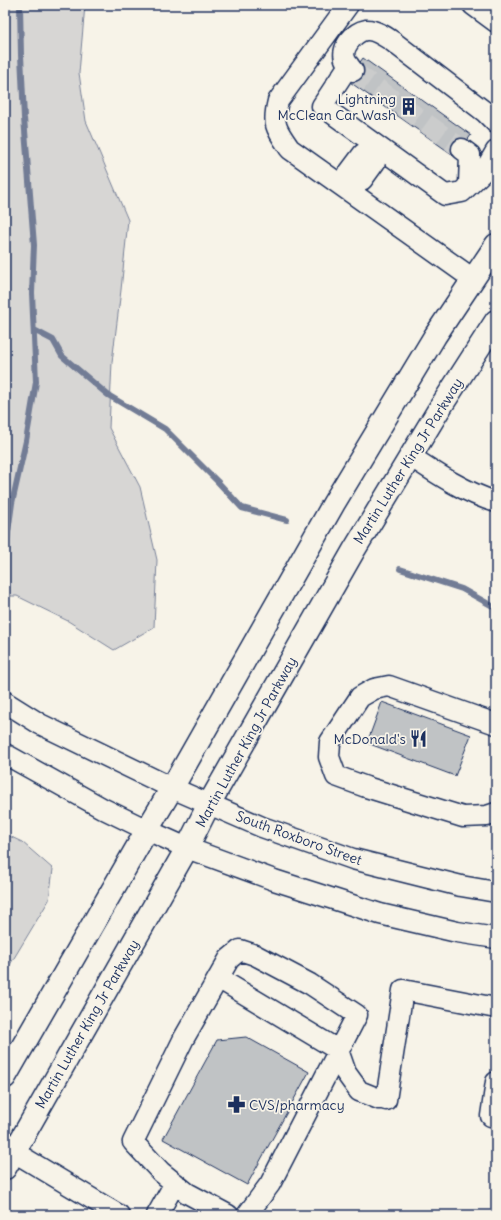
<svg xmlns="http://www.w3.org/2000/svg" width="501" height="1220" viewBox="0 0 501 1220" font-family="Delius,sans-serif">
<rect width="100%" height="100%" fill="#f7f3e8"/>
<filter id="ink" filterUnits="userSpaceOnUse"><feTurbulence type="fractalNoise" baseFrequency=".025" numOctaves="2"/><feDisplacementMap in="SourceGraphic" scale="8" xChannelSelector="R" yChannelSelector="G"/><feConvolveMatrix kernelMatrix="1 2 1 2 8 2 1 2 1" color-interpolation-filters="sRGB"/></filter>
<g filter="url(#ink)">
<!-- green -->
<path fill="#d7d6d4" stroke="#798299" d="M5 5H85L79 73 86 121 128 220 121 290 112 362 109 428 140 487 157 560 154 627 114 650 68 621 17 596H5Z
M5 834 22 842 53 869 49 900 5 973Z"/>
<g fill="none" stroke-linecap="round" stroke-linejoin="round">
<!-- stream -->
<path stroke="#727c95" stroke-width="6" d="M34 330 53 340 62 356 108 395 165 429 217 481 242 508 287 520
M5 554 12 503 26 441 36 382 32 293 34 245 24 118 21 55 20 5
M400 569 462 589 496 608"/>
</g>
<!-- building -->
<path fill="#c0c3c5" stroke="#1b2f5e" d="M363 58 471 135 456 157 347 80Z
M382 702 471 735 455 776 367 743Z
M246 1037 309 1072 247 1185 163 1139 217 1040Z"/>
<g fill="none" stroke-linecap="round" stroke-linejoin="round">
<!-- minor-tunnel -->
<path stroke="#cbcccc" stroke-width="20" stroke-dasharray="20 10" stroke-linecap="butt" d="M353 71 462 149"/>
<defs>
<path id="minor" d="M348 5 278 101C272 125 276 129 290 149L473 279
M473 5 496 22
M349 65 322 106 445 195 462 192 485 170 496 151
M353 71C351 68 347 64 346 61 339 49 354 32 366 30 374 29 386 37 392 41L485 112 496 123
M462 149 470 155 469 184
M352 182 362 180 375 162 372 153 376 145
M348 190 352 182 348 174 363 154 372 153
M410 456C437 474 466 493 496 502
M5 702 40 724 172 788 262 827 353 859 461 886 496 892
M496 724 389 686 374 689 360 697 330 742 329 757 336 776 366 787 463 817 487 816 496 813
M5 754 102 808 147 830 187 848 274 880 380 914 457 932 496 938
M218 978 338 1050 346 1073 359 1091 379 1099
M386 1100 403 990 496 1008
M491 1116 496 1082
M14 1152 119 1215
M157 1215 175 1183
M228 1215 187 1193 161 1172 133 1142 184 1038 229 959 240 950 255 955 310 984 357 1015 270 1184 247 1215"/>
<path id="major" d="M5 1077 147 830 172 788 334 503 435 336 496 245
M5 1168 187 848 209 804 354 550 438 411 496 321"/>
</defs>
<!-- minor casing -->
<use href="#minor" stroke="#1b2f5e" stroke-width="23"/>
<!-- major casing -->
<use href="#major" stroke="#1b2f5e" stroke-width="25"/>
<!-- minor -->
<use href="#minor" stroke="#f7f3e8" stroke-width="20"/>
<!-- major -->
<use href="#major" stroke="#f7f3e8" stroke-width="22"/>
</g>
</g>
<!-- icons -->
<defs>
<symbol id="building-bare" viewBox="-9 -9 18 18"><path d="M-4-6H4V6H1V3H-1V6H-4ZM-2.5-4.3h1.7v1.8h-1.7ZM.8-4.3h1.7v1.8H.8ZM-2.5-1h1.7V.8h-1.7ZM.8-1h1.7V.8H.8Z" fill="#1b2f5e" stroke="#f7f3e8" stroke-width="2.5" paint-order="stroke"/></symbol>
<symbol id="restaurant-bare" viewBox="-9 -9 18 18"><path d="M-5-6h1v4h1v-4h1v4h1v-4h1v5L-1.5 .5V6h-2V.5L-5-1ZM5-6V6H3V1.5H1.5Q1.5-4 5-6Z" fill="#1b2f5e" stroke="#f7f3e8" stroke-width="2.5" paint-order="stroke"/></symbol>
<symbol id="pharmacy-bare" viewBox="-9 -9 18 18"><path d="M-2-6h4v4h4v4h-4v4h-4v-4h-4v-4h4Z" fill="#1b2f5e" stroke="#f7f3e8" stroke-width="2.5" paint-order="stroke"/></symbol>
</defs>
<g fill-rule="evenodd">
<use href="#building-bare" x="396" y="94" width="25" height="25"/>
<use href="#restaurant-bare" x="406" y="726" width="25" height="25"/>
<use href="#pharmacy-bare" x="224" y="1092" width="25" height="25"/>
</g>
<g text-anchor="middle" stroke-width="3.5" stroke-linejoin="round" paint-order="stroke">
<!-- poi labels -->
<g font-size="14" fill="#1b2f5e" stroke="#f7f3e8" text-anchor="end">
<text x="396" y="104">Lightning<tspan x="396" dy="16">McClean Car Wash</tspan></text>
<text x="406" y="744">McDonald's</text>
<text x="249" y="1110" text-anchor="start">CVS/pharmacy</text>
</g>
<!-- street labels -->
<g font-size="14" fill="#1b2f5e" stroke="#f7f3e8">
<text transform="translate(408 461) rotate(-58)" y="5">Martin Luther King Jr Parkway</text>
<text transform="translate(246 742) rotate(-61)" y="5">Martin Luther King Jr Parkway</text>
<text transform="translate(299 838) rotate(20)" y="5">South Roxboro Street</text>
<text transform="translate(87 1024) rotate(-60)" y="5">Martin Luther King Jr Parkway</text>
</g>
</g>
<!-- margin -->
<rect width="501" height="1220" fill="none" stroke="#f7f3e8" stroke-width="20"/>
<rect x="10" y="10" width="481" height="1200" fill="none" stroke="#1b2f5e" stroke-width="1.5" filter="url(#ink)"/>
</svg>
